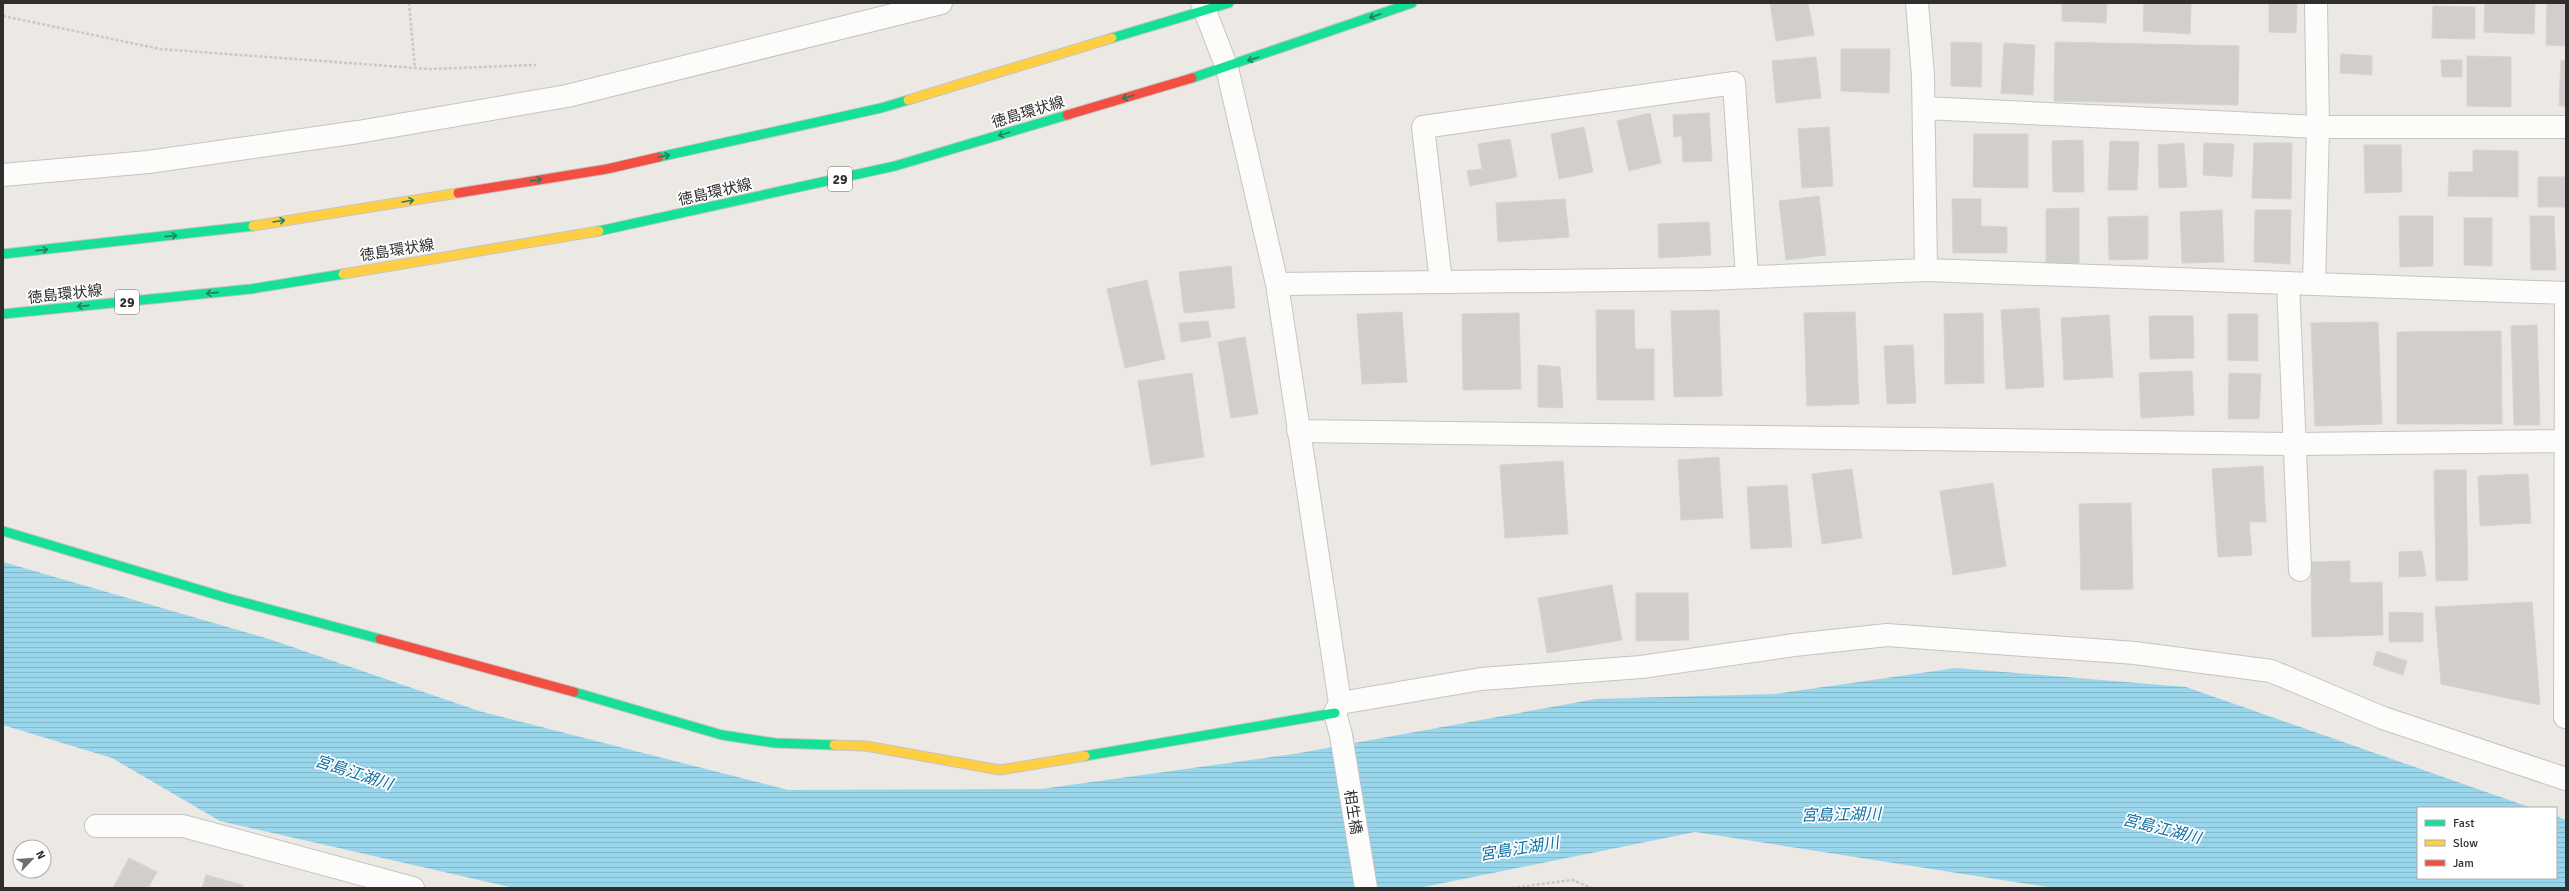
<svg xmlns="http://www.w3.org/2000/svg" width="2569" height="891" viewBox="0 0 2569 891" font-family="Signika,'Noto Sans JP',sans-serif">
<defs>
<pattern id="water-rules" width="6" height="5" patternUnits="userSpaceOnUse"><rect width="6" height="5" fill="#99d6ec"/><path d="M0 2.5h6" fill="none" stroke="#84b8cb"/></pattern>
</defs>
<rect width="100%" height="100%" fill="#ece8e4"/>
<!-- water -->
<path fill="url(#water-rules)" d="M3 562 269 639 479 711 788 790 1041 789 1294 754 1596 699 1774 694 1956 668 2186 687 2532 808H2418V878H2556V816L2566 820V888H2054L1695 832 1419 888H514L220 821 112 758 3 725Z"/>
<!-- building -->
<path fill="#d1cecb" stroke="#d7d4d0" d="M1770 3H1808L1814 35 1776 41Z
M2062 3H2107L2106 23 2062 21Z
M2144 3H2191L2190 34 2143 31Z
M2269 3H2297L2296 33 2269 32Z
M2485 3H2535L2534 34 2484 32Z
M2547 3H2565L2566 46 2546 45Z
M2433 6 2475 7V39L2432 38Z
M1951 42 1982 43 1981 87 1951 86Z
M2055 42 2239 46 2238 105 2054 101Z
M2004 43 2035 45 2033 95 2001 93Z
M1841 49H1890L1889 93 1841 91Z
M2341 54 2372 56V75L2340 73Z
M2467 56 2511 57V107L2467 106Z
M1816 57 1821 98 1776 103 1772 61Z
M2441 60H2462V77H2442Z
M2561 60H2566V106H2559Z
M1650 113 1661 163 1629 171 1617 121Z
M1709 113 1712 161 1683 162 1682 136 1674 137 1673 115Z
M1584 127 1593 172 1559 179 1551 134Z
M1829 127 1833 186 1802 188 1798 129Z
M1974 134H2028V188L1973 187Z
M1510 139 1517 177 1470 186 1467 171 1482 169 1478 144Z
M2083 140 2084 192H2053L2052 141Z
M2110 141 2139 142 2137 190H2108Z
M2184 143 2187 187 2159 188 2158 145Z
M2204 143 2234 144 2232 177 2203 175Z
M2254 143H2292L2291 199 2252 198Z
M2364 145H2401L2402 192 2365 193Z
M2473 150 2518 151V197L2448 196 2449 172H2473Z
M2538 177H2566V207H2538Z
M1819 196 1826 255 1786 260 1779 201Z
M1565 199 1569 237 1498 242 1496 203Z
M1952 199H1981V226L2007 227V253H1953Z
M2079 208V263L2046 264V209Z
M2222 210 2224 262 2182 263 2180 212Z
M2255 210H2291L2290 264 2254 262Z
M2148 216V259L2109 260 2108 217Z
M2399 216H2433V266L2400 267Z
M2530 216H2554L2556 270H2531Z
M2464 218H2492V266L2464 265Z
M1709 222 1711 255 1659 258 1658 224Z
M1231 266 1235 308 1184 313 1179 272Z
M1147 280 1165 359 1125 368 1107 289Z
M2039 308 2044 387 2006 389 2001 310Z
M1596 310H1634L1635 349H1654V400H1597Z
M1719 310 1722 396 1674 397 1671 311Z
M1402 312 1407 382 1362 384 1357 314Z
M1855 312 1859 404 1807 406 1804 313Z
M1519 313 1521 389 1463 390 1462 314Z
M1983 313 1984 383 1945 384 1944 314Z
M2228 314H2258V361L2228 360Z
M2109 315 2113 377 2064 380 2061 318Z
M2149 316H2193L2194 358 2150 359Z
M1208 321 1211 337 1181 342 1179 323Z
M2378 322 2382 424 2315 426 2311 323Z
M2537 325 2540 425H2514L2511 326Z
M2501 331 2502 424H2397V332Z
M1245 337 1258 414 1231 418 1218 342Z
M1913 345 1916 403 1887 404 1884 346Z
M1538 365 1560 367 1563 408 1538 407Z
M2192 371 2194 415 2141 418 2139 373Z
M1192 373 1204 457 1151 465 1138 381Z
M2229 373 2261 374 2259 419H2228Z
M1719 457 1723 518 1681 520 1678 460Z
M1563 461 1568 534 1505 538 1500 465Z
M2263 466 2266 522H2249L2252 555 2218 557 2212 469Z
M1852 469 1862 538 1822 544 1812 474Z
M2434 470H2466L2468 580 2436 581Z
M2528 474 2531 523 2480 526 2478 476Z
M1993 483 2006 566 1953 575 1940 491Z
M1787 485 1792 547 1751 549 1747 487Z
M2131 503 2133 589 2081 590 2079 504Z
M2422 551 2426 576 2399 577V552Z
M2350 561V583L2382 582 2383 635 2312 637 2311 562Z
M1612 585 1622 640 1547 653 1538 598Z
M1636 593H1688L1689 640 1636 641Z
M2532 602 2540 705 2441 684 2435 607Z
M2389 612 2423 613V642H2389Z
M2377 651 2407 661 2403 675 2373 665Z
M129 858 157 872 148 888H113Z
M206 875 243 885V888H202Z"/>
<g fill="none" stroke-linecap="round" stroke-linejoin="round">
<defs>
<path id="street" d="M1202 3 1227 68 1277 284 1340 703 1335 713 1341 735 1366 888
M1917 3 1923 76 1926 270
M1924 108 2318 127H2566
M3 175 148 162 358 132 567 96 941 3
M1441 282 1423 127 1734 83 1747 277
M2288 283 2300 570
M1277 284 1707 279 1926 270 2566 293
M2314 284 2318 127 2316 3
M1298 431 2295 444 2565 441
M1340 703 1481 679 1641 667 1794 645 1887 635 2135 653 2271 671 2383 718 2566 779
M2565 717 2566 293
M96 826H183L413 888"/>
<path id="fast" d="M1112 38 1229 3
M1192 78 1412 3
M659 157 881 108 908 100
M599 231 895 166 1067 115
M3 254 253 226
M3 314 251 289 343 274
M3 531 227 598 380 639
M574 692 722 735 775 743 834 745
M1085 756 1335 713"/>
<path id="slow" d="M908 100 1112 38
M253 226 458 193
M343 274 599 231
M834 745 866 746 1000 770 1085 756"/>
<path id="jam" d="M1067 115 1192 78
M458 193 607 169 659 157
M380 639 574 692"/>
</defs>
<!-- street casing -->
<use href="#street" stroke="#c5c4c5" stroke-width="24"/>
<!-- fast casing -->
<use href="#fast" stroke="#c5c4c5" stroke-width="11"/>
<!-- slow casing -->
<use href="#slow" stroke="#c5c4c5" stroke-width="11"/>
<!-- jam casing -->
<use href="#jam" stroke="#c5c4c5" stroke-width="11"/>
<!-- path -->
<path stroke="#c9c9c8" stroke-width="2.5" stroke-dasharray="3 2" stroke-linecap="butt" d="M409 3 415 68
M3 16 160 49 429 69 536 65
M1512 888 1572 880 1592 888"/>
<!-- street -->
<use href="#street" stroke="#fcfcfb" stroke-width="22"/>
<!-- fast -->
<use href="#fast" stroke="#16e098" stroke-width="9"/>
<!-- slow -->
<use href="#slow" stroke="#ffcf43" stroke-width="9"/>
<!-- jam -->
<use href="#jam" stroke="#f24e42" stroke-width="9"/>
</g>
<!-- one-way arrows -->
<defs><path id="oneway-shaft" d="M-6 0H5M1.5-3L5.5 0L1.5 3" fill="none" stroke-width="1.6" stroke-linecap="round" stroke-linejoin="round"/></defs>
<g stroke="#237e5e">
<use href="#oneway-shaft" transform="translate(1375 16) rotate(161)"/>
<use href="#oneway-shaft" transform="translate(1253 59) rotate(161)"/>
<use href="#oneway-shaft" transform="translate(1128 97) rotate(163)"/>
<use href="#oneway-shaft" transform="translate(1004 134) rotate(163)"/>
<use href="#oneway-shaft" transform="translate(664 156) rotate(-12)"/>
<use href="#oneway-shaft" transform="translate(536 180) rotate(-9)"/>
<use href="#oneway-shaft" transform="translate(408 201) rotate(-9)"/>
<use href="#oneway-shaft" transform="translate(279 221) rotate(-9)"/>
<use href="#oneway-shaft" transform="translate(171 236) rotate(-6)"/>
<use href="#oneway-shaft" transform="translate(42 250) rotate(-6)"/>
<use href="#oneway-shaft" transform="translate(212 293) rotate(174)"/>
<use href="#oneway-shaft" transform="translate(83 306) rotate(174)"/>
</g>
<g text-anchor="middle" stroke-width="3.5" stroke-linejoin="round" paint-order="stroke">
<!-- shield labels -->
<g fill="#fff" stroke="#6d6d6d" stroke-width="1">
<rect x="828" y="167" width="24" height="24" rx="3"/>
<rect x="115" y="290" width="24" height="24" rx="3"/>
</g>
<g font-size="14" font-weight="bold" fill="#2e2e2e">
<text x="840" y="184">29</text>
<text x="127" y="307">29</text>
</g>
<!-- street labels -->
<g font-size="15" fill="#2e2e2e" stroke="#fff">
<text transform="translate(1028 112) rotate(-17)" y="5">徳島環状線</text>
<text transform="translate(715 192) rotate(-13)" y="5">徳島環状線</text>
<text transform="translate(397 250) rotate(-9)" y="5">徳島環状線</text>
<text transform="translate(65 294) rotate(-6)" y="5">徳島環状線</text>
<text transform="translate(1353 812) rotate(81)" y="5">相生橋</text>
</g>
<!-- water labels -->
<g font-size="16" font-style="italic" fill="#0d6fa3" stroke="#fff">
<text transform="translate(354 772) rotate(18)" y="6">宮島江湖川</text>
<text transform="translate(1841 814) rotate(-1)" y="6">宮島江湖川</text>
<text transform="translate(2162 828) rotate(14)" y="6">宮島江湖川</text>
<text transform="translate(1519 848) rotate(-9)" y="6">宮島江湖川</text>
</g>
</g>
<!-- border -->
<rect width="2569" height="891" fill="none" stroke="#2e2e2e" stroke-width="8"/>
<!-- legend -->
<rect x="2417" y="807" width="140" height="72" fill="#ffffff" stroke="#ababab"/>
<rect x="2425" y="820" width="20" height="6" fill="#16e098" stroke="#ababab"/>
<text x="2453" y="827" font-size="12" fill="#2e2e2e">Fast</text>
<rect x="2425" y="840" width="20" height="6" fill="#ffcf43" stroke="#ababab"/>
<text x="2453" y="847" font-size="12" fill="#2e2e2e">Slow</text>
<rect x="2425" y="860" width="20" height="6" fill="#f24e42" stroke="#ababab"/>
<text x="2453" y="867" font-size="12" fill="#2e2e2e">Jam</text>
<!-- north arrow -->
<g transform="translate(32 859) rotate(65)"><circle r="19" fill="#ffffff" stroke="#ababab"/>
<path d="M0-3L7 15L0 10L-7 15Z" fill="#706f6e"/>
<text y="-6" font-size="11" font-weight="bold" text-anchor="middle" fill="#2e2e2e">N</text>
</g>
</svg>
